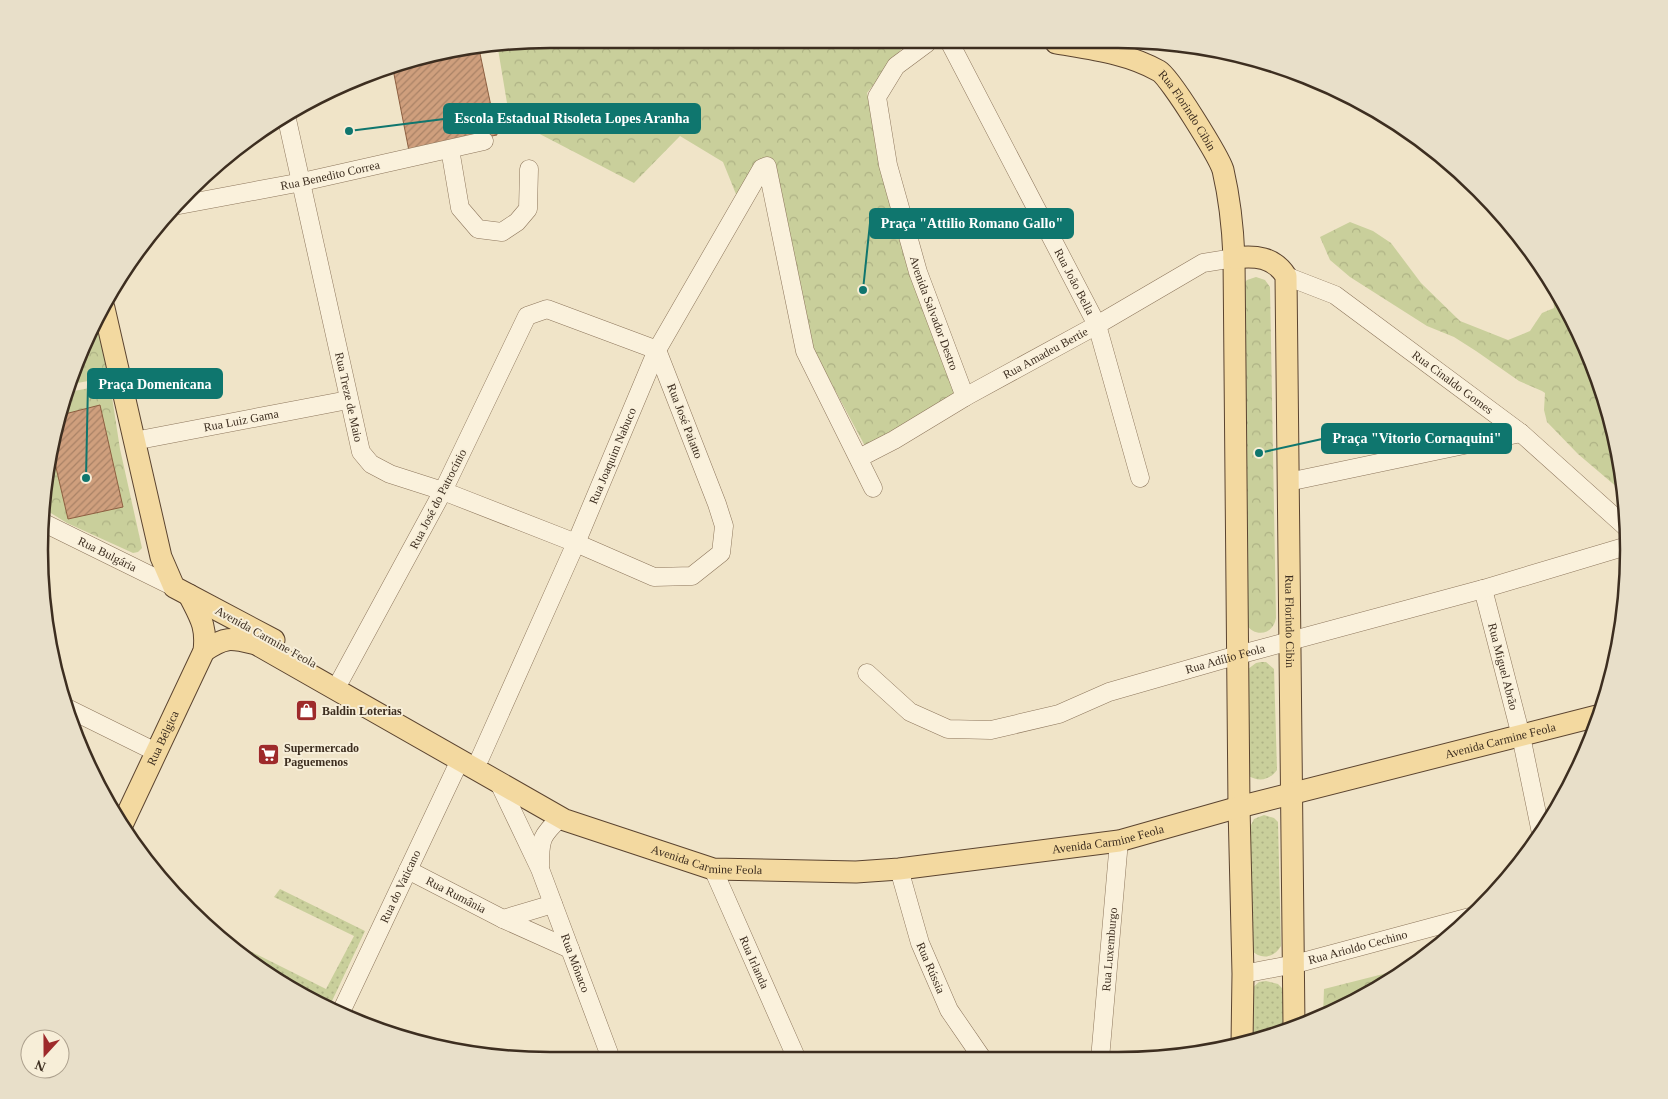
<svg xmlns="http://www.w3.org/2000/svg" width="1668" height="1099" viewBox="0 0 1668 1099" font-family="Georgia,serif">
<defs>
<pattern id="grass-dots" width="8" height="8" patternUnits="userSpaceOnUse" patternTransform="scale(1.25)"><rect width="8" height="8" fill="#c9cf9b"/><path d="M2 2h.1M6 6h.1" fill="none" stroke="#aeb285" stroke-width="1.8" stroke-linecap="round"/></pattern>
<pattern id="forest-crowns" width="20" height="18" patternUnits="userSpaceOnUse" patternTransform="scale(1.25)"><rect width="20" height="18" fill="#c9cf9b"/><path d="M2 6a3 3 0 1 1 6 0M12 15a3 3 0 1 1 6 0" fill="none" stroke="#aeb285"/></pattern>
<pattern id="building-hatch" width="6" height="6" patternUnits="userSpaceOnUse" patternTransform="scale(1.25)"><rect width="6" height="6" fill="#cf9f7d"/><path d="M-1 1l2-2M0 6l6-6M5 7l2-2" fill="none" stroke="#a98266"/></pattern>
</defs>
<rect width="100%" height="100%" fill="#f0e4c8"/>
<!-- grass -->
<path fill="url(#grass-dots)" d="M1261 662H1266L1274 669 1277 770C1269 781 1258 782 1247 775L1248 669 1256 663Z
M1264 815 1274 818 1278 822 1281 946C1273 959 1260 960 1250 949L1249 829 1254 819Z
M280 889 365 931 332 1001 323 1003 301 992 212 932 326 989 354 936 274 897Z
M1266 981 1278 984 1283 989 1284 1030 1249 1043V991L1259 982Z"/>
<!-- forest -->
<path fill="url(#forest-crowns)" d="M497 43H906L867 93 907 232 965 397 866 448 812 347 769 158H766L740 204 723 162 680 136 634 183 532 130 512 133Z
M1350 222 1373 231 1391 243 1421 283 1460 321 1508 340 1530 331 1542 313 1554 308 1552 283 1577 324 1612 418 1625 494 1578 454 1547 422 1544 410 1545 393 1542 391 1519 381 1476 351 1454 337 1427 326 1350 277 1330 260 1320 237Z
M1256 277 1265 280 1270 287 1276 618C1273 635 1255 638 1246 624L1244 283 1247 280Z
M96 322 109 377 67 385 78 354Z
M110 384 120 449 142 548 138 552 133 553 67 523 41 507 56 418 64 393Z
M1407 968 1344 1008 1323 1016 1324 989Z"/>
<!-- building -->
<path fill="url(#building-hatch)" stroke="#8d5f41" d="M478 44 497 135 409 151 392 64Z
M100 405 123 507 68 519 51 446 56 418 57 416Z"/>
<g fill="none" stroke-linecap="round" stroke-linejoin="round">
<defs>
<g id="minor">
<path id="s1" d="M927 43 896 66 877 97 888 165 918 272 965 397"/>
<path id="s2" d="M950 43 1097 325 1140 478"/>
<path id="s3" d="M286 115 361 452 371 464 390 474 443 491 576 543 654 577 692 576 721 553 724 526 717 504 657 350 547 309 527 316 443 491 341 679"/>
<path d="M450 149 460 208 478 229 502 232 517 222 528 209 529 169"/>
<path id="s4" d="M174 206 302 182 484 141"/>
<path id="s5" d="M1286 276 1335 295 1521 433 1628 529"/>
<path id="s6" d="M134 441 348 400"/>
<path id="s7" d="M859 458 894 440 965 397 1097 325 1203 263 1234 258"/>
<path d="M1288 482 1521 433"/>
<path id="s8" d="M40 521 174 587"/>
<path id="s9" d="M1483 589 1521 736 1541 833"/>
<path id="s10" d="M867 673 910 712 948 729 991 730 1059 714 1109 692 1238 655 1483 589 1627 546"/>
<path d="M67 708 156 752"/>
<path id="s11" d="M480 758 576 543 657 350 762 168 767 166 805 351 873 488"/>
<path id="s12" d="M498 781 540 869 610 1056"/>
<path d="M540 866C540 839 541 836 561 817"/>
<path id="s13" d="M713 869 796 1057"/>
<path id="s14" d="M899 869 920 943 949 1010 982 1058"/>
<path id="s15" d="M408 870 503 919 570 949"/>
<path d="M503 919 553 904"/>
<path id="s16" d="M1243 974 1295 964 1470 917"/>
<path id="s17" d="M340 1014 460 760"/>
<path id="s18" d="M1100 1059 1119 841"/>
</g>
<g id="major">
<path id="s19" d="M1056 43C1091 49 1127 53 1159 71 1170 77 1219 157 1223 170 1229 196 1233 231 1234 258L1239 807 1243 974 1242 1044"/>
<path id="s20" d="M1234 258C1255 255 1274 257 1286 276L1294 1026"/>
<path d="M104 308 161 557 174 587 274 640"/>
<path id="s21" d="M204 651C226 636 231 638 256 644L565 820 713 869 856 872 899 869 1119 841 1239 807 1601 715"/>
<path id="s22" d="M122 825 204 651C207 626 200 617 189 595"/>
</g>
</defs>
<!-- minor casing -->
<use href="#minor" stroke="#8d765c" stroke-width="19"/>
<!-- major casing -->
<use href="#major" stroke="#5b4430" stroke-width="23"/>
<!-- minor -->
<use href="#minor" stroke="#faf1dc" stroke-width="18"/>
<!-- major -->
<use href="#major" stroke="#f3d9a0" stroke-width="21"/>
</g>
<!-- icons -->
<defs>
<symbol id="shop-square" viewBox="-11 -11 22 22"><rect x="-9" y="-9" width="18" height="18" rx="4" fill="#9e2a2b" stroke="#f7eed8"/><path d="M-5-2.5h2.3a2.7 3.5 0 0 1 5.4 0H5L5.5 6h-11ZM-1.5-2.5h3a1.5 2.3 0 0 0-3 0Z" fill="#fff"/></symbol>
<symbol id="supermarket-square" viewBox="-11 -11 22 22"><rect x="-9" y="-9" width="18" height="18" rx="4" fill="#9e2a2b" stroke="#f7eed8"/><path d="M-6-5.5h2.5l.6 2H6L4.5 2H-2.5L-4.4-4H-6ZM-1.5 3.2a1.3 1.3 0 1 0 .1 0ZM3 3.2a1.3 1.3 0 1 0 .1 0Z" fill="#fff"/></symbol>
</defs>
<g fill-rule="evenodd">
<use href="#shop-square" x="294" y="698" width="25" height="25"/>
<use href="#supermarket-square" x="256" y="742" width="25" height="25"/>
</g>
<g text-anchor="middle" stroke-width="4" stroke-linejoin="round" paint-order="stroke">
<!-- street labels -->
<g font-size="12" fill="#3d2e20" stroke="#f7eed8">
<text dy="4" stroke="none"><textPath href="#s19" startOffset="156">Rua Florindo Cibin</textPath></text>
<text dy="4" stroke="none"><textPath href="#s4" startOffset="159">Rua Benedito Correa</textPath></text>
<text dy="4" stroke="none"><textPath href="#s2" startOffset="269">Rua João Bella</textPath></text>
<text dy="4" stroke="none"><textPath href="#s1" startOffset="299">Avenida Salvador Destro</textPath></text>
<text dy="4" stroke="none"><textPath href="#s7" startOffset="214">Rua Amadeu Bertie</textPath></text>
<text dy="4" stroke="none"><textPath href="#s5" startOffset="199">Rua Cinaldo Gomes</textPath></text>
<text dy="4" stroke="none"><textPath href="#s3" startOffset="289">Rua Treze de Maio</textPath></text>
<text dy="4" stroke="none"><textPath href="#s6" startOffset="109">Rua Luiz Gama</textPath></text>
<text transform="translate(685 421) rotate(69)" y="4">Rua José Paiatto</text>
<text dy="4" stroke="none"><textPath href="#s11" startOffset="330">Rua Joaquim Nabuco</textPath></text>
<text transform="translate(438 499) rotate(-63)" y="4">Rua José do Patrocínio</text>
<text dy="4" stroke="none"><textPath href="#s8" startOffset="75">Rua Bulgária</textPath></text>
<text dy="4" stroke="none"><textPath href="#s20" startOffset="404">Rua Florindo Cibin</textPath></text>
<text transform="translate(266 637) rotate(29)" y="4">Avenida Carmine Feola</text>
<text dy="4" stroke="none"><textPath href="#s10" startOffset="388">Rua Adílio Feola</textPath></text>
<text dy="4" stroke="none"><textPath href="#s9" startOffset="80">Rua Miguel Abrão</textPath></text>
<text dy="4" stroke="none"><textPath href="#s22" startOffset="96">Rua Bélgica</textPath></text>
<text dy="4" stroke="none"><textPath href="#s21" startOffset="1369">Avenida Carmine Feola</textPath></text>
<text dy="4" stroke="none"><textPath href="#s21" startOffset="964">Avenida Carmine Feola</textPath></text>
<text dy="4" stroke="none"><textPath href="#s21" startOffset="559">Avenida Carmine Feola</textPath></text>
<text dy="4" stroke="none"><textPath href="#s17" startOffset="141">Rua do Vaticano</textPath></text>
<text dy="4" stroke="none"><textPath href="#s15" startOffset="54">Rua Rumânia</textPath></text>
<text dy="4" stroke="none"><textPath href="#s16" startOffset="118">Rua Arioldo Cechino</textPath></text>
<text dy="4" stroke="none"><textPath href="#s18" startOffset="110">Rua Luxemburgo</textPath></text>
<text dy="4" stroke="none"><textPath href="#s12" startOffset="198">Rua Mônaco</textPath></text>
<text dy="4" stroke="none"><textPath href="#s13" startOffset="102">Rua Irlanda</textPath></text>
<text dy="4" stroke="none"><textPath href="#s14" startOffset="104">Rua Rússia</textPath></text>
</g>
<!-- poi labels -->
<g font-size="12" font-weight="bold" fill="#3d2e20" stroke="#f7eed8" text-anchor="start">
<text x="322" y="715">Baldin Loterias</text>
<text x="284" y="752">Supermercado<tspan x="284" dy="14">Paguemenos</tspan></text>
</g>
</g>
<!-- crop -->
<path d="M0 0H1668V1099H0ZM550 48H1118A502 502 0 0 1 1620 550V550A502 502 0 0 1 1118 1052H550A502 502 0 0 1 48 550V550A502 502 0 0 1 550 48Z" fill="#e8dfc9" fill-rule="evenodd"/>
<path fill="none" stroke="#3d2e20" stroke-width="2.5" d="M550 48H1118A502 502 0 0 1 1620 550V550A502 502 0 0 1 1118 1052H550A502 502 0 0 1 48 550V550A502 502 0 0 1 550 48Z"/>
<!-- callouts -->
<path fill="none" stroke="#0f766e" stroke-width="2" d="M349 131L444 119M863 290L870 223M86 478L88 384M1259 453L1322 439"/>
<g fill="#0f766e" stroke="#f7eed8" stroke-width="2">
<circle cx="349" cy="131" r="5"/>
<circle cx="863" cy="290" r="5"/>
<circle cx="86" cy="478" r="5"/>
<circle cx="1259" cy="453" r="5"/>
</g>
<g fill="#0f766e" stroke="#0f766e" stroke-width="2">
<rect x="444" y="104" width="256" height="29" rx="5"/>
<rect x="870" y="209" width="203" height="29" rx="5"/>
<rect x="88" y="369" width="134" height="29" rx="5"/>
<rect x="1322" y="424" width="189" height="29" rx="5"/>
</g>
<g font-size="14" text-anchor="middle" font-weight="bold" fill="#fff">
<text x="572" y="123">Escola Estadual Risoleta Lopes Aranha</text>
<text x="972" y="228">Praça "Attilio Romano Gallo"</text>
<text x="155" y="389">Praça Domenicana</text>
<text x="1417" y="443">Praça "Vitorio Cornaquini"</text>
</g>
<!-- north arrow -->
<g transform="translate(45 1054) rotate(201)"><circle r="24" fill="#f7eed8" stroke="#ada18e"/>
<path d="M0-4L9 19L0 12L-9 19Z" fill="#9e2a2b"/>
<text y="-8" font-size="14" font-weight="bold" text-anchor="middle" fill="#3d2e20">N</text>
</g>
</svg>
